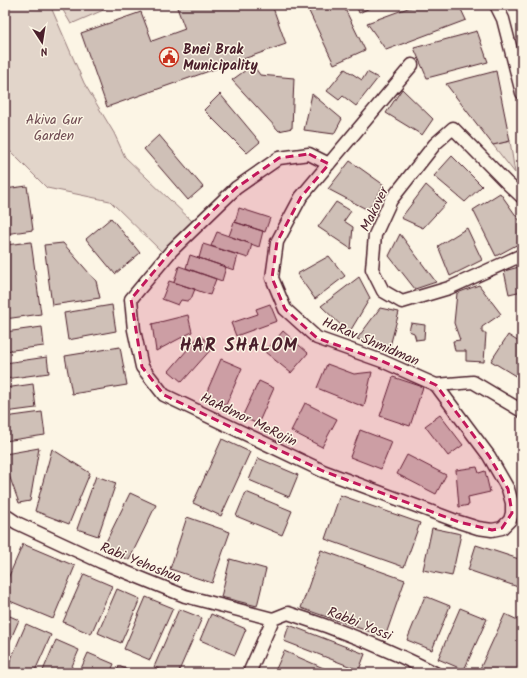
<svg xmlns="http://www.w3.org/2000/svg" width="527" height="678" viewBox="0 0 527 678" font-family="Kalam,sans-serif">
<rect width="100%" height="100%" fill="#fcf5e5"/>
<filter id="ink" filterUnits="userSpaceOnUse"><feTurbulence type="fractalNoise" baseFrequency=".025" numOctaves="2"/><feDisplacementMap in="SourceGraphic" scale="8" xChannelSelector="R" yChannelSelector="G"/><feConvolveMatrix kernelMatrix="1 2 1 2 8 2 1 2 1" color-interpolation-filters="sRGB"/></filter>
<g filter="url(#ink)">
<!-- green -->
<path fill="#e2d5ca" stroke="#967a7a" d="M5 5H50L84 83 114 133 125 157 192 221 163 253 110 201 47 188 5 146Z
M60 5H115L71 24Z
M510 141 515 173 493 145Z"/>
<!-- building -->
<path fill="#cfc0b7" stroke="#4a1f2b" d="M176 5H272L286 44 107 107 81 33 141 12 152 41 185 29Z
M306 5H343L365 50 334 64Z
M356 5H376L359 13Z
M416 5H459L466 20 386 50 367 23Z
M477 31 488 62 427 78 414 48Z
M253 65 260 75 294 78 292 128 279 131 232 80Z
M345 69 362 80 367 72 378 78 356 106 343 96 339 100 327 91Z
M496 71 510 141 493 145 446 84Z
M402 89 433 119 422 135 386 113Z
M220 94 260 142 247 153 204 110Z
M312 94 342 119 334 134 304 130Z
M159 135 203 187 188 200 144 149Z
M452 156 482 186 465 202 434 176Z
M350 161 384 185 368 210 328 189Z
M426 185 446 203 423 228 401 218Z
M27 186 33 230 5 234V189Z
M500 193 522 224V242L496 256 473 210Z
M336 202 351 211 344 221 353 227 351 249 318 227Z
M239 208 270 218 265 232 235 222Z
M111 218 140 253 115 274 86 239Z
M234 222 263 231 259 247 229 236Z
M467 228 482 260 450 276 438 246Z
M217 232 252 244 248 258 211 246Z
M400 234 436 282 415 289 389 256Z
M31 242 41 314 5 319V245Z
M63 243 96 281 100 298 52 305 44 245Z
M203 244 238 255 234 270 199 258Z
M190 255 226 267 222 281 186 268Z
M329 256 345 276 315 299 297 274Z
M179 266 216 279 210 295 174 282Z
M519 267 521 274 522 273V291L509 294 504 271Z
M359 277 370 298 349 333 321 306Z
M169 281 195 289 191 299 187 301 181 300 178 305 162 299Z
M479 285 501 314 482 327V333H486L484 362 466 361V351H455L453 341 460 340 454 323 457 293Z
M270 304 277 321 236 336 231 323 258 314 256 309Z
M112 305 116 331 68 340 64 313Z
M380 308 399 312 389 350 357 339Z
M188 315 192 332 156 351 152 324Z
M411 323 425 325 424 339 416 340 414 333 409 331Z
M42 327 44 346 5 351V332Z
M283 331 308 353 291 373 265 352Z
M200 335 213 347 182 382 169 371Z
M508 335 522 344V380L491 361Z
M120 347 127 385 72 394 65 356Z
M47 357 49 373 5 379V363Z
M221 359 242 368 226 405 205 396Z
M327 364 354 374 372 372 364 407 317 388Z
M393 377 423 387 410 426 380 416Z
M259 381 274 388 258 424 242 417Z
M33 384 36 408 5 412V388Z
M305 403 337 419 322 447 291 431Z
M42 412 45 435 5 441V417Z
M440 415 463 445 448 456 425 426Z
M360 430 392 442 381 469 350 457Z
M222 439 250 452 221 516 193 503Z
M39 448 30 501 19 503 5 464V454Z
M52 449 90 473 69 524 35 511Z
M407 455 446 475 436 494 397 474Z
M258 458 298 475 289 497 249 480Z
M477 467 479 473 485 471 490 492 468 497 469 505 459 507 456 470Z
M96 476 116 483 98 536 77 529Z
M246 492 292 511 282 535 236 516Z
M130 493 156 505 129 560 103 548Z
M340 495 420 523 404 567 325 539Z
M187 517 230 532 212 583 170 569Z
M432 528 461 534 452 576 423 570Z
M23 544 75 566 53 619 5 599V585Z
M476 545 522 560V577L518 587 468 570Z
M321 550 405 580 385 637 301 608Z
M230 559 266 569 257 606 221 597Z
M84 574 112 586 91 634 63 622Z
M117 589 140 599 121 643 98 633Z
M425 596 450 606 432 650 407 640Z
M146 597 173 608 150 660 124 649Z
M460 608 487 619 464 670 438 659Z
M179 609 202 618 178 673H169L154 667Z
M5 614 19 620 5 652Z
M211 614 246 629 235 655 200 640Z
M505 614 522 622V666L519 673H478Z
M26 624 51 635 34 673H5Z
M289 625 365 654 359 670 284 641Z
M56 640 79 650 69 673H42Z
M284 651 335 673H285L276 669Z
M88 653 114 664 110 673H79Z
M119 666 134 673H116Z"/>
<g fill="none" stroke-linecap="round" stroke-linejoin="round">
<defs>
<path id="street" d="M496 5 503 19 522 93
M329 164 309 154 279 158 236 188 172 250 131 299 134 330 142 367 164 395 323 471 459 522 478 528 492 530 502 528 510 520 512 513V503L508 489 489 456 436 385 382 361 317 338 285 309 272 278 277 242 301 197 412 65
M522 197 507 183 453 128 435 144 391 200 375 235 372 269 383 291 402 302 449 288 522 255
M436 385 473 382 522 411
M5 515 17 523 101 562 185 596 273 619
M273 619 288 613C338 629 388 649 435 673
M249 673 273 619"/>
</defs>
<!-- street casing -->
<use href="#street" stroke="#4a1f2b" stroke-width="15"/>
<!-- street -->
<use href="#street" stroke="#fcf5e5" stroke-width="12"/>
</g>
</g>
<!-- marked area -->
<path fill="#c2185b" fill-opacity="0.2" stroke="#c2185b" stroke-width="3" stroke-dasharray="8 5" stroke-linejoin="round" d="M309 154 329 164 301 197 277 242 272 278 285 309 317 338 382 361 436 385 489 456 508 489 512 513 502 528 492 530 459 522 323 471 164 395 142 367 131 299 172 250 236 188 279 158Z"/>
<!-- icons -->
<defs>
<symbol id="civic-ring" viewBox="-11 -11 22 22"><circle r="9.5" fill="#fcf5e5" stroke="#c8321e" stroke-width="1.5"/><path d="M-.6-6.5H3V-4.5H.6V-3L4-1V1h2V6H-6V1h2V-1L-.6-3ZM-1.2 2.5V6h2.4V2.5Z" fill="#c8321e"/></symbol>
</defs>
<g fill-rule="evenodd">
<use href="#civic-ring" x="158" y="46" width="22" height="22"/>
</g>
<g text-anchor="middle" stroke-width="3" stroke-linejoin="round" paint-order="stroke">
<!-- poi labels -->
<g font-size="14" font-weight="bold" fill="#4a1f2b" stroke="#fcf5e5" text-anchor="start">
<text x="183" y="54">Bnei Brak<tspan x="183" dy="16">Municipality</tspan></text>
</g>
<!-- park labels -->
<g font-size="14" fill="#704c53" stroke="#fcf5e5">
<text x="54" y="124">Akiva Gur<tspan x="54" dy="16">Garden</tspan></text>
</g>
<!-- street labels -->
<g font-size="14" fill="#4a1f2b" stroke="#fcf5e5">
<text transform="translate(374 209) rotate(-64)" y="5">Makover</text>
<text transform="translate(371 341) rotate(23)" y="5">HaRav Shmidman</text>
<text transform="translate(249 419) rotate(26)" y="5">HaAdmor MeRojin</text>
<text transform="translate(141 562) rotate(22)" y="5">Rabi Yehoshua</text>
<text transform="translate(360 623) rotate(22)" y="5">Rabbi Yossi</text>
</g>
<!-- district labels -->
<g font-size="18" font-weight="bold" letter-spacing="1" fill="#4a1f2b" stroke="#fcf5e5">
<text x="239" y="351">HAR SHALOM</text>
</g>
</g>
<!-- margin -->
<rect width="527" height="678" fill="none" stroke="#fcf5e5" stroke-width="20"/>
<rect x="10" y="10" width="507" height="658" fill="none" stroke="#4a1f2b" stroke-width="1.5" filter="url(#ink)"/>
<!-- north arrow -->
<g transform="translate(42 42) rotate(168)" stroke="#fcf5e5" stroke-width="3" paint-order="stroke">
<path d="M0-3L7 15L0 10L-7 15Z" fill="#4a1f2b"/>
<text y="-6" font-size="11" font-weight="bold" text-anchor="middle" fill="#4a1f2b">N</text>
</g>
</svg>
